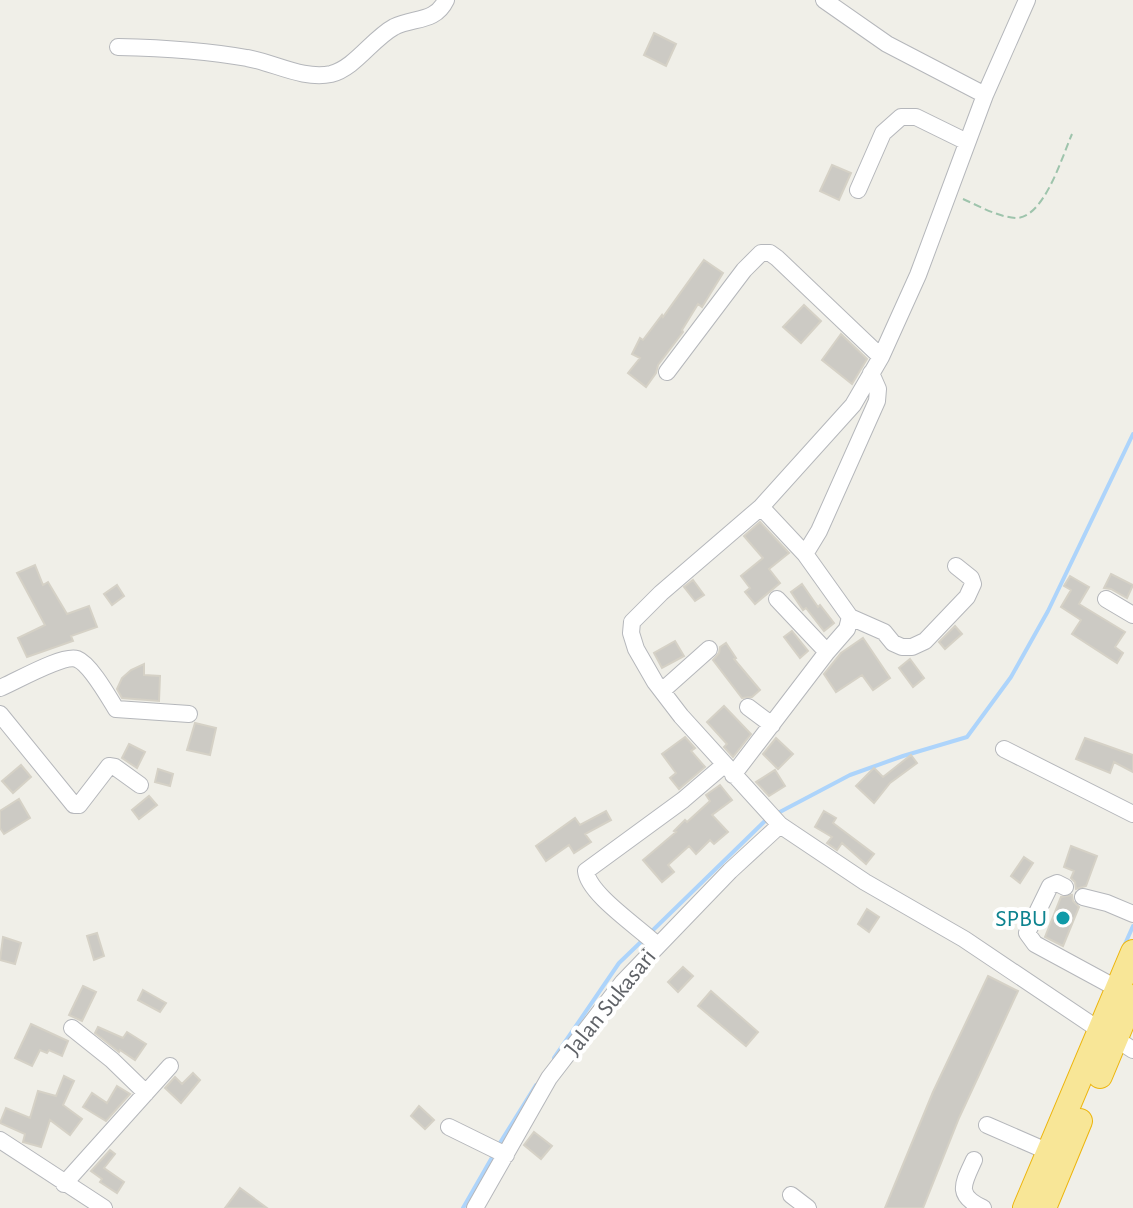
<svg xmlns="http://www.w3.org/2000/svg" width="1133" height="1208" viewBox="0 0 1133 1208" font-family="'Alegreya Sans',sans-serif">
<rect width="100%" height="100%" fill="#f0efe8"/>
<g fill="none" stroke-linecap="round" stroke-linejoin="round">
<!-- stream -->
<path stroke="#add4fb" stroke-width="4" d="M776 814 850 775 903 756 967 737 1011 677 1048 611 1133 434
M651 932 768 818
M1125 944 1133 926
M554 1058 619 963 645 938
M498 1146 536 1085
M463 1208 494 1154"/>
</g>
<!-- building -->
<path fill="#cccac4" stroke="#d5d1c6" stroke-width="2" d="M654 33 676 44 666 66 644 55Z
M832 165 851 173 839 200 820 191Z
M704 260 723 273 702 307 698 304 682 330 683 332 658 365 656 373 646 387 628 373 640 358 632 354 640 338 643 340 662 315 663 317Z
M804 305 821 321 801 343 783 327Z
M841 334 867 359 852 384 822 360Z
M760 522 789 553 769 569 780 583 755 604 745 592 750 588 741 576 763 558 744 536Z
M35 565 43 585 48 582 67 614 89 606 97 627 71 636 73 641 27 657 18 638 45 625 17 573Z
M1111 574 1133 585 1127 598 1111 589 1104 588Z
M1070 576 1089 587 1079 604 1125 632 1115 647 1123 653 1117 663 1072 634 1081 620 1061 607 1071 590 1064 586Z
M693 580 704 595 695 601 684 587Z
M802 584 818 607 820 605 834 623 824 631 806 608 803 610 791 592Z
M117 585 124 596 112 605 104 594Z
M955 626 962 634 945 649 939 642Z
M792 631 808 651 800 658 784 637Z
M863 638 890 678 873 690 862 675 836 692 824 674 841 653Z
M675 641 684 656 662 668 654 653Z
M726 643 736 658 734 659 760 690 752 697 742 698 713 660 719 653 720 647Z
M910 659 924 678 913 687 899 668Z
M144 664V675L160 676 159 701 122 698 117 689 122 678 131 670Z
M724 706 751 734 733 757 724 747 727 744 707 722Z
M195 723 216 728 210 755 187 750Z
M685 737 695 748 691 751 705 767 679 789 670 778 676 773 662 754Z
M776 738 793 754 778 769 763 754Z
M1085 738 1133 755V772L1114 762 1110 773 1076 759Z
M129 744 145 752 137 768 122 758Z
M911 755 917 763 890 783 874 803 856 786 874 768 883 777Z
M21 765 31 777 13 793 2 781Z
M158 769 173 774 170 786 155 782Z
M775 770 785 786 769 796 756 782Z
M720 785 732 800 712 815 728 832 714 844 710 840 696 854 689 846 668 865 674 872 662 882 643 860 676 832 674 831 685 820 687 822 710 801 706 795Z
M149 796 157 805 139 819 132 810Z
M19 799 30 818 4 834 0 828V811Z
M606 811 611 820 585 834 591 842 574 853 569 845 546 861 536 846 575 818 580 825Z
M824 811 836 818 833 823 874 854 866 864 842 843 837 850 827 843 832 837 815 827Z
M1071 846 1097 856 1086 886 1076 889 1075 882 1071 878 1074 871 1064 867Z
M1024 857 1033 863 1020 883 1011 876Z
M1072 895 1073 901 1079 907 1063 946 1045 937 1061 897Z
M867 909 879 917 869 932 858 924Z
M97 933 104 956 94 960 87 936Z
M3 937 21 943 15 964 0 960Z
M683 967 693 976 678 992 668 982Z
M988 976 1018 991 959 1118 923 1208H885L933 1092Z
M83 986 96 992 82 1021 69 1015Z
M143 990 166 1003 160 1012 138 1000Z
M711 991 758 1032 746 1046 698 1006Z
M31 1024 68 1041 62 1056 49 1050 47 1053 40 1050 32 1066 15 1058Z
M98 1027 123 1038 127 1032 146 1044 135 1060 120 1050 119 1052 95 1033Z
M193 1073 200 1080 181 1103 165 1088 175 1077 182 1084Z
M64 1076 74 1081 63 1105 82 1119 70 1135 50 1120 41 1147 23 1142 25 1134 0 1123 6 1108 30 1118 38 1091 56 1096Z
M117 1086 130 1094 106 1121 83 1107 92 1093 107 1103Z
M419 1106 434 1120 425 1129 411 1116Z
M534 1132 552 1146 541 1159 524 1145Z
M110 1150 115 1154 104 1168 124 1182 117 1193 100 1182 102 1179 91 1171Z
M240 1188 267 1208H225Z"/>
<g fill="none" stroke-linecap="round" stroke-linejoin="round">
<defs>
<path id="minor" d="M824 0 887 44 985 95
M1027 0 985 95 918 275 881 357 853 405 761 507 661 593 632 622 631 633 636 649 655 682 681 716 780 825 865 882 964 939 1101 1031
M118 47C162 48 203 50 247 58 273 62 303 80 331 74 355 68 372 39 394 27 414 17 435 23 446 0
M858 190 883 133 901 117H916L967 142
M667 372 744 270 761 253H770L777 258 881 357
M871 373 878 389 877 401 819 531 805 554 850 617 884 632 893 643 902 647H912L925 641 967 597 973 584 971 578 956 566
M761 507 805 554
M777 599 827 652
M1106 599 1133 615
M0 688C15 682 63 654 77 659 90 664 108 696 116 709L189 714
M663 690 709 649
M748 707 772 725
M0 714 74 805H79L109 766 115 767 140 785
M1004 749 1133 814
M733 775 827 652 847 629 850 617
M1065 887 1057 883 1050 886 1027 933 1035 944 1118 989
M1083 897 1107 903 1133 914
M657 945C640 928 588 894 586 871L683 800 724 765
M72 1028 112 1060 146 1093
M1116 1039 1133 1050
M987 1125 1049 1152
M449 1127 506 1155
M0 1140 104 1208
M974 1160C963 1184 955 1195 983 1208
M64 1184 170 1066
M791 1195 808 1208
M475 1208 549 1078 623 982 730 871 780 825"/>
<path id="highway" d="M1100 1076 1133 997
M1025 1208 1133 952
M1044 1208 1080 1121"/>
</defs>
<!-- minor casing -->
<use href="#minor" stroke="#b5b7bb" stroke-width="18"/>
<!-- highway casing -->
<use href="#highway" stroke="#edb50c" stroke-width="26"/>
<!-- path -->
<path stroke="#9ec4ac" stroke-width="2" stroke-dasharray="8 4" stroke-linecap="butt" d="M963 199C979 206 998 217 1016 218 1044 218 1062 157 1072 134"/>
<!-- minor -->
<use href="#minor" stroke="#fff" stroke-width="16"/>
<!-- highway -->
<use href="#highway" stroke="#f8e697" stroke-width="24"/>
</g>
<!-- markers -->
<circle fill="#0f9aa8" stroke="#fff" stroke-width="3" cx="1063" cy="918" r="8"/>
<g text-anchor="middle" stroke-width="8" stroke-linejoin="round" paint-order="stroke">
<!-- culture labels -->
<g font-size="24" fill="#0d838f" stroke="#fff" text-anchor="end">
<text x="1047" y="926">SPBU</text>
</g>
<!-- street labels -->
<g font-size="24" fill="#5f6267" stroke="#fff">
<text transform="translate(610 1002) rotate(-51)" y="8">Jalan Sukasari</text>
</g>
</g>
</svg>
